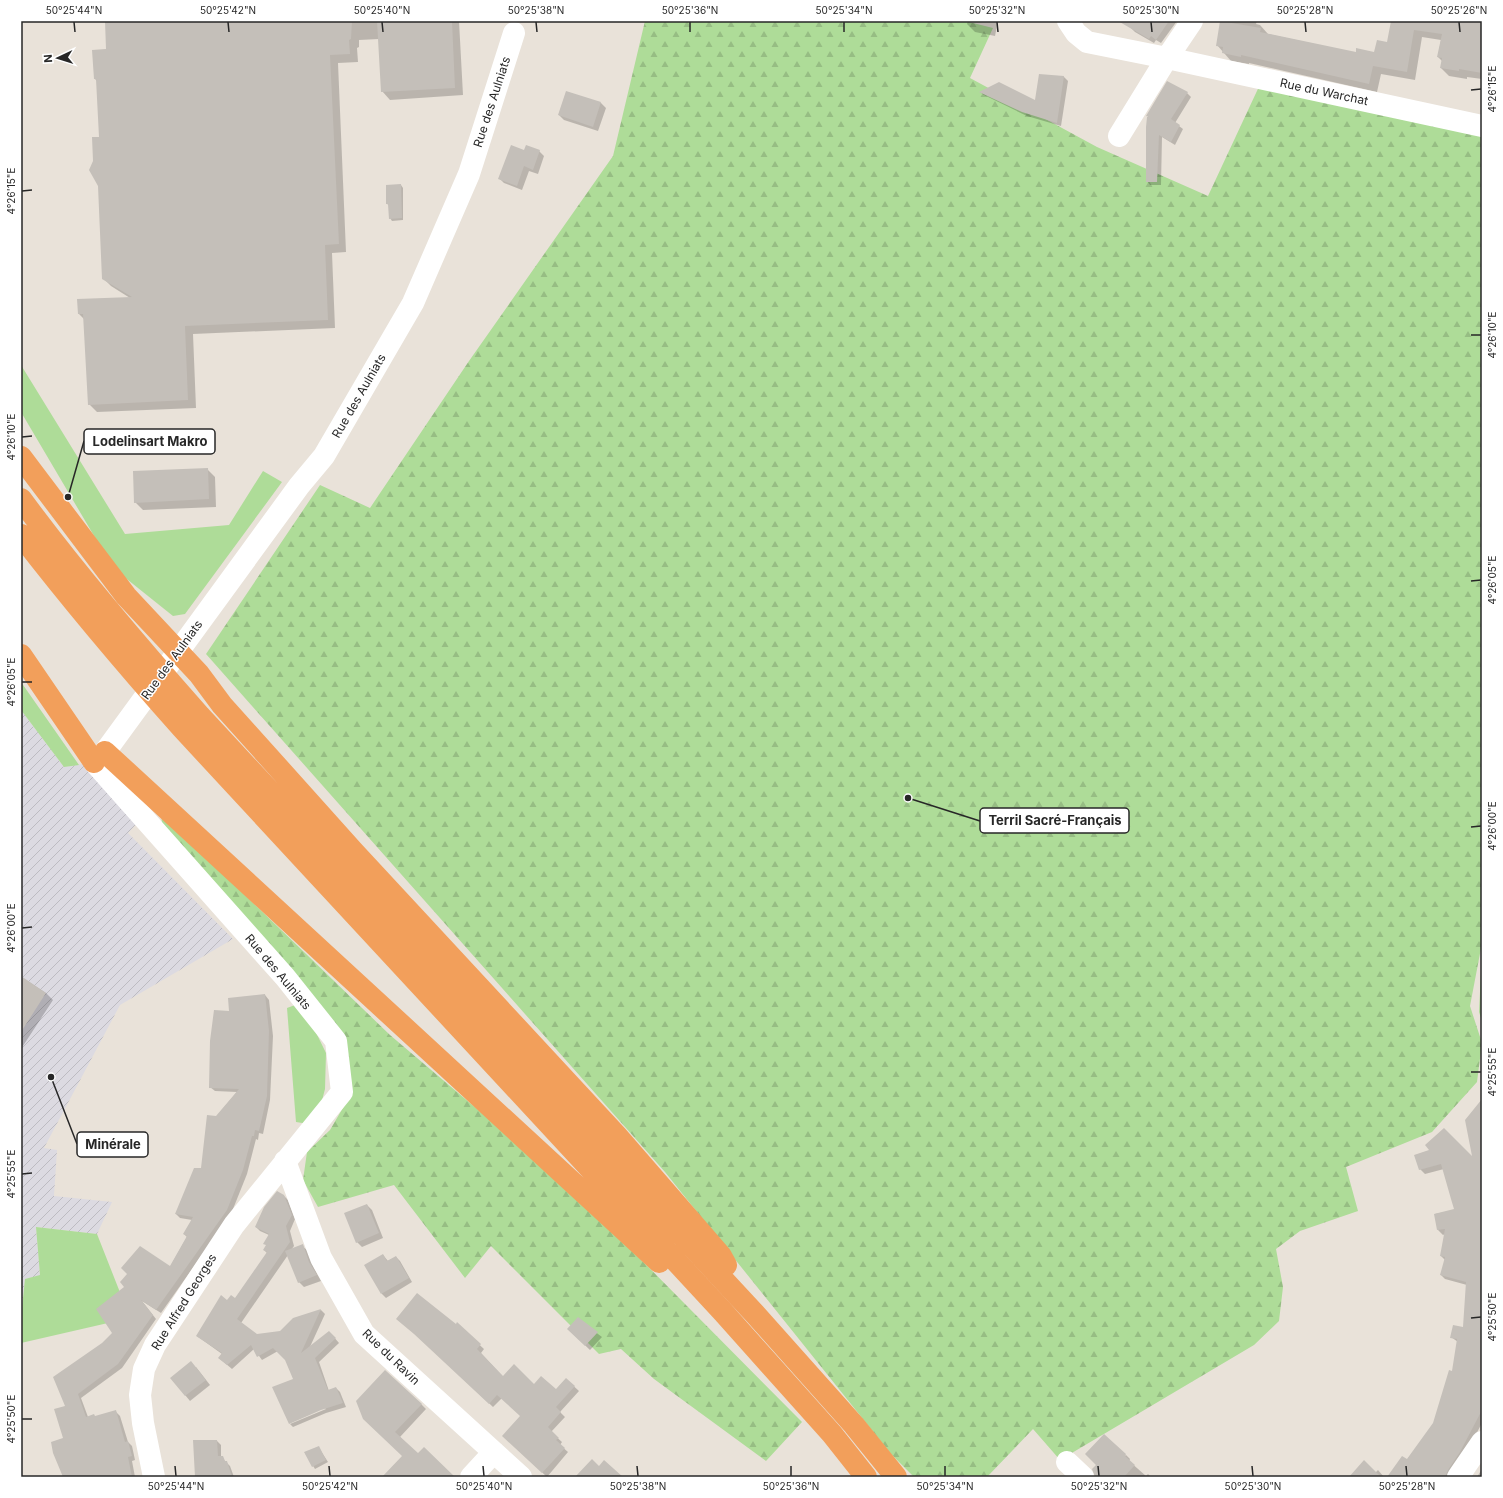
<svg xmlns="http://www.w3.org/2000/svg" width="1503" height="1498" viewBox="0 0 1503 1498" font-family="Inter,sans-serif">
<defs>
<pattern id="industrial-furrows" width="10" height="10" patternUnits="userSpaceOnUse"><rect width="10" height="10" fill="#dcdae1"/><path d="M-1 1l2-2M0 10L10 0M9 11l2-2" fill="none" stroke="#bdbbc1"/></pattern>
<pattern id="forest-firs" width="22" height="20" patternUnits="userSpaceOnUse"><rect width="22" height="20" fill="#aedc98"/><path d="M5 1l3.5 6h-7zM16 11l3.5 6h-7z" fill="#96bd83"/></pattern>
</defs>
<rect width="100%" height="100%" fill="#e9e2d9"/>
<!-- industrial -->
<path fill="url(#industrial-furrows)" d="M21 710 64 767 94 762 143 817 128 833 233 939 120 1005 44 1148 57 1150 54 1196 112 1202 97 1234 36 1227 40 1276 25 1279 21 1318Z"/>
<!-- grass -->
<path fill="#aedc98" d="M21 365 125 534 229 525 263 471 282 482 185 614 173 616 113 568 21 412Z
M21 682 79 765 64 767 21 710Z
M1482 951V1021L1479 1012Z
M295 1005 306 1012 326 1053 325 1089 318 1116 309 1124 296 1122 287 1008Z
M36 1227 97 1234 123 1300 108 1323 21 1343V1318L25 1279 40 1275Z"/>
<!-- forest -->
<path fill="url(#forest-firs)" d="M645 21H965L993 28 970 78 1097 147 1208 196 1263 78 1482 125V943L1470 1006 1482 1043 1477 1082 1432 1132 1346 1167 1358 1211 1300 1231 1276 1249 1283 1287 1279 1321 1254 1345 1060 1460 1033 1429 987 1477H914L891 1454 665 1172 206 654 320 485 370 508 469 361 613 156Z
M161 814 390 1035 571 1189 802 1422 766 1461 654 1379 621 1349 599 1354 491 1246 465 1278 394 1185 318 1207 303 1180 307 1152 330 1130 344 1106 349 1061 162 823Z"/>
<!-- shadow -->
<path fill="#0003" d="M106 21H459L463 95 390 100 382 91 379 39 359 40V47L357 48 358 62 338 63 346 252 332 253 335 328 193 334 196 408 97 412 89 404 84 319 79 314 130 298 111 286 103 278 99 186 94 162 100 137 97 81 95 79 107 50Z
M968 21H998L995 36 975 32 967 24Z
M1134 21H1177L1161 43 1156 40 1154 43 1135 32 1130 27Z
M1221 21H1257L1256 24 1260 25 1268 34 1356 53 1375 54 1388 43 1392 21H1482V79L1467 77V79L1449 76 1441 68 1442 61 1438 57 1441 40 1422 37 1415 80 1381 74 1377 92 1249 63V64L1231 61 1217 45Z
M1040 75 1064 77 1068 81 1061 126 1027 116 984 95 980 92 1036 101Z
M567 92 601 103 606 108 598 131 564 120 559 115Z
M1187 93 1191 97 1175 123 1183 129 1175 145 1162 137 1161 185H1150L1147 181 1150 119 1148 116Z
M525 151H539L544 156 538 174 529 171 522 190 504 183 499 178Z
M401 185 403 188V220L392 221 390 218 389 205 387 204Z
M207 469 215 477 216 507 143 510 135 502Z
M21 977 46 993 53 1000 21 1049Z
M265 995 269 1000 273 1036 270 1100 263 1134 259 1133 258 1140 256 1139 247 1174 231 1214 161 1313 142 1301 156 1319 122 1368 81 1398 88 1417H96L116 1412 120 1416 128 1442 132 1446 135 1460 132 1461 135 1477H66L65 1439 66 1406 103 1344 114 1333 98 1309 170 1267 187 1237 184 1234 192 1220 180 1218 176 1214 202 1170 216 1117 237 1092 215 1091 210 1087 231 1012Z
M1482 1101V1423L1464 1457 1451 1477H1388L1407 1460 1434 1424 1453 1372 1458 1342 1451 1337 1464 1328 1467 1285 1445 1279 1441 1275 1445 1260 1441 1256 1445 1234 1443 1235 1438 1230 1435 1214 1455 1210 1444 1169 1425 1174 1420 1169 1416 1156 1474 1159Z
M284 1196 288 1200 295 1219 290 1231 294 1246 291 1250 302 1246 307 1250 314 1268 321 1281 304 1287 299 1282 288 1255 241 1323 257 1335 281 1332 293 1319 321 1310 325 1314 309 1349 333 1336 339 1343 319 1362 329 1391 336 1388 340 1392 346 1407 326 1413 293 1427 290 1424 326 1409 294 1379 286 1360 278 1351 262 1360 254 1349 232 1369 219 1358 222 1354 197 1336 227 1302 235 1299 268 1254 264 1250 267 1246 269 1235 260 1231 256 1227Z
M367 1205 372 1210 383 1238 362 1247 357 1242Z
M383 1255 388 1261 396 1257 400 1261 412 1282 386 1298 382 1294Z
M578 1319 602 1337 590 1350 568 1329Z
M457 1324 484 1349 481 1353 503 1377 556 1390 566 1379 579 1391 560 1412 565 1417 551 1432 562 1442 560 1445 568 1452 547 1477 508 1440 521 1416 502 1398 493 1407 420 1338 456 1326Z
M196 1367 210 1385 190 1401 171 1378Z
M421 1404 426 1409 400 1437 418 1455 454 1477H383L403 1456 364 1418Z
M217 1441 221 1445V1457L230 1466 234 1477H196Z
M319 1448 328 1462 315 1469 305 1453Z
M1126 1455 1130 1459 1129 1461 1146 1476 1148 1474 1151 1477H1097Z
M1482 1469V1477H1477Z
M1378 1470 1384 1477H1351L1375 1473Z"/>
<!-- building -->
<path fill="#c4bfb9" d="M105 21H352L351 39 349 40 350 54 330 55 339 244 325 245 328 320 185 326 188 400 88 405 83 314H78L77 299 132 297 102 279 98 186 89 170 93 161 92 137H99L96 79H94L92 50 106 49Z
M377 21H452L455 88 381 92Z
M1118 21H1169L1156 40 1151 36 1149 39Z
M1220 21 1261 28 1260 32 1356 52V48L1374 52 1377 40 1387 42 1391 21H1482V73L1459 69V71L1440 68 1442 58 1437 57 1442 34 1414 30 1407 72 1373 66 1369 84 1241 55V57L1222 53 1223 47 1216 46Z
M1039 74 1064 76 1057 123 1022 112 979 92 999 82 1035 100Z
M1167 81 1188 92 1171 119 1180 125 1171 142 1159 135 1157 182H1146V127L1147 117H1149L1146 116Z
M566 91 601 102 593 127 558 115Z
M511 145 524 150 526 145 540 150 533 170 524 166 517 186 498 179Z
M401 184 402 218 389 219 388 204H386V185Z
M208 468 209 499 134 503 133 471Z
M21 976 46 993 21 1032Z
M265 994 269 1031 267 1096 259 1131 255 1130 254 1136H252L243 1170 227 1210 156 1310 141 1300 153 1315 118 1364 78 1394 86 1417 94 1414 95 1416 116 1410 125 1442 128 1441 132 1456 128 1457 132 1477H63L53 1453 51 1442 63 1438 54 1409 65 1406 53 1377 102 1343 112 1333 96 1309 124 1287 120 1282 127 1274 121 1268 140 1246 170 1266 187 1236 183 1234 193 1217 175 1214 194 1168H201L207 1115 216 1116 239 1089 209 1088 210 1041 214 1010 229 1011 228 998Z
M1482 1099V1410L1460 1452 1448 1470 1445 1477H1387L1402 1456 1407 1459 1433 1423 1449 1370 1452 1371 1457 1339 1450 1338 1453 1325 1463 1327 1466 1282 1440 1275 1445 1257 1440 1256 1445 1229 1437 1230 1434 1214 1454 1209 1451 1199 1441 1164 1419 1170 1414 1155 1429 1150 1425 1145 1444 1128 1472 1156 1465 1120Z
M277 1191 284 1195 292 1215 286 1226 290 1242 237 1319 257 1334 280 1331 293 1318 321 1309 301 1353 329 1331 336 1338 315 1358 328 1390 336 1387 343 1403 321 1410 289 1424 272 1387 293 1379 285 1360 273 1348 257 1357 251 1345 227 1365 218 1358 222 1353 196 1336 221 1295 227 1300 231 1295 235 1298 267 1252 263 1250 266 1245 263 1244 269 1234 255 1227 264 1207Z
M367 1204 379 1233 356 1243 344 1213Z
M303 1244 309 1262 317 1275 298 1283 285 1251Z
M383 1254 387 1261 396 1256 409 1278 381 1294 364 1265Z
M417 1293 456 1324 457 1322 481 1344 477 1349 503 1376 514 1364 534 1384 541 1376 556 1389 566 1378 575 1386 556 1407 561 1412 548 1427 559 1438 556 1440 565 1448 542 1473 502 1436 520 1416 497 1395 489 1404 414 1334 396 1319Z
M578 1317 598 1332 585 1346 567 1329Z
M191 1361 206 1380 185 1396 170 1378Z
M385 1370 422 1404 395 1432 418 1453 424 1447 455 1477H382L402 1456 363 1419 356 1401Z
M1104 1434 1126 1454 1125 1456 1135 1465 1124 1477H1095L1092 1469 1096 1465 1085 1454Z
M193 1440H217L218 1456H223L225 1461H227L232 1477H195Z
M319 1446 326 1460 312 1467 304 1452Z
M592 1459 599 1466 604 1460 623 1477H575Z
M1364 1460 1381 1477H1349Z"/>
<g fill="none" stroke-linecap="round" stroke-linejoin="round">
<!-- minor -->
<path stroke="#fff" stroke-width="22" d="M1068 21 1076 33 1087 42 1167 58 1119 136
M1192 21 1167 58 1482 126
M285 1161 321 1258 364 1334 521 1477
M1067 1462 1083 1477
M154 1477 143 1423 140 1395 144 1369 155 1345 234 1225 342 1092 336 1041 285 977 94 762 105 752 299 486 324 456 413 303 469 174 514 33
M471 1477 494 1452
M1458 1477 1482 1442"/>
<!-- highway -->
<path stroke="#f29f5b" stroke-width="22" d="M21 457 126 596 199 674 222 705 353 851 617 1136 721 1256 726 1265
M21 499C76 574 138 646 200 716L755 1314 854 1425 896 1477
M21 535C72 601 126 665 182 728L723 1312 832 1434 866 1477
M21 655 94 762
M105 752 659 1262"/>
</g>
<!-- ticks -->
<path fill="none" stroke="#272727" stroke-width="1.5" d="M74 22 75 32M228 22 229 32M382 22 383 32M536 22 537 32M690 22V32M844 22V32M997 22 998 32M1151 22 1152 32M1305 22 1306 32M1459 22 1460 32M1471 90 1481 89M22 191 32 190M1471 335H1481M22 437 32 436M1471 581 1481 580M22 682H32M1471 827 1481 826M22 928 32 927M1471 1072H1481M22 1174 32 1173M1471 1318 1481 1317M22 1419H32M175 1466 176 1476M329 1466 330 1476M483 1466 484 1476M637 1466 638 1476M791 1466V1476M945 1466V1476M1098 1466 1099 1476M1252 1466 1253 1476M1406 1466 1407 1476"/>
<g text-anchor="middle" stroke-width="3" stroke-linejoin="round" paint-order="stroke">
<!-- street labels -->
<g font-size="12" fill="#272727" stroke="#fff">
<text transform="translate(1324 92) rotate(12)" y="4">Rue du Warchat</text>
<text transform="translate(492 102) rotate(-72)" y="4">Rue des Aulniats</text>
<text transform="translate(359 396) rotate(-60)" y="4">Rue des Aulniats</text>
<text transform="translate(172 660) rotate(-54)" y="4">Rue des Aulniats</text>
<text transform="translate(278 972) rotate(50)" y="4">Rue des Aulniats</text>
<text transform="translate(184 1302) rotate(-58)" y="4">Rue Alfred Georges</text>
<text transform="translate(391 1357) rotate(44)" y="4">Rue du Ravin</text>
</g>
</g>
<!-- callouts -->
<path fill="none" stroke="#272727" stroke-width="1.5" d="M68 497L84 441M908 798L980 821M51 1077L77 1144"/>
<g fill="#272727" stroke="#fff" stroke-width="1.5">
<circle cx="68" cy="497" r="4"/>
<circle cx="908" cy="798" r="4"/>
<circle cx="51" cy="1077" r="4"/>
</g>
<g fill="#fff" stroke="#272727" stroke-width="1.5">
<rect x="84" y="429" width="131" height="25" rx="4"/>
<rect x="980" y="808" width="149" height="25" rx="4"/>
<rect x="77" y="1132" width="71" height="25" rx="4"/>
</g>
<g font-size="13" text-anchor="middle" font-weight="bold" fill="#272727">
<text x="150" y="446">Lodelinsart Makro</text>
<text x="1055" y="825">Terril Sacré-Français</text>
<text x="113" y="1149">Minérale</text>
</g>
<!-- border -->
<rect width="1503" height="1498" fill="none" stroke="#ffffff" stroke-width="44"/>
<!-- north arrow -->
<g transform="translate(58 58) rotate(266)" stroke="#ffffff" stroke-width="3" paint-order="stroke">
<path d="M0-3L7 15L0 10L-7 15Z" fill="#272727"/>
<text y="-6" font-size="11" font-weight="bold" text-anchor="middle" fill="#272727">N</text>
</g>
<rect x="22" y="22" width="1459" height="1454" fill="none" stroke="#272727" stroke-width="1.5"/>
<g font-size="10" text-anchor="middle" fill="#272727">
<text x="74" y="14">50°25'44"N</text>
<text x="228" y="14">50°25'42"N</text>
<text x="382" y="14">50°25'40"N</text>
<text x="536" y="14">50°25'38"N</text>
<text x="690" y="14">50°25'36"N</text>
<text x="844" y="14">50°25'34"N</text>
<text x="997" y="14">50°25'32"N</text>
<text x="1151" y="14">50°25'30"N</text>
<text x="1305" y="14">50°25'28"N</text>
<text x="1459" y="14">50°25'26"N</text>
<text transform="translate(1492 89) rotate(-90)" y="4">4°26'15"E</text>
<text transform="translate(11 191) rotate(-90)" y="4">4°26'15"E</text>
<text transform="translate(1492 335) rotate(-90)" y="4">4°26'10"E</text>
<text transform="translate(11 437) rotate(-90)" y="4">4°26'10"E</text>
<text transform="translate(1492 580) rotate(-90)" y="4">4°26'05"E</text>
<text transform="translate(11 682) rotate(-90)" y="4">4°26'05"E</text>
<text transform="translate(1492 826) rotate(-90)" y="4">4°26'00"E</text>
<text transform="translate(11 928) rotate(-90)" y="4">4°26'00"E</text>
<text transform="translate(1492 1072) rotate(-90)" y="4">4°25'55"E</text>
<text transform="translate(11 1174) rotate(-90)" y="4">4°25'55"E</text>
<text transform="translate(1492 1317) rotate(-90)" y="4">4°25'50"E</text>
<text transform="translate(11 1419) rotate(-90)" y="4">4°25'50"E</text>
<text x="176" y="1490">50°25'44"N</text>
<text x="330" y="1490">50°25'42"N</text>
<text x="484" y="1490">50°25'40"N</text>
<text x="638" y="1490">50°25'38"N</text>
<text x="791" y="1490">50°25'36"N</text>
<text x="945" y="1490">50°25'34"N</text>
<text x="1099" y="1490">50°25'32"N</text>
<text x="1253" y="1490">50°25'30"N</text>
<text x="1407" y="1490">50°25'28"N</text>
</g>
</svg>
